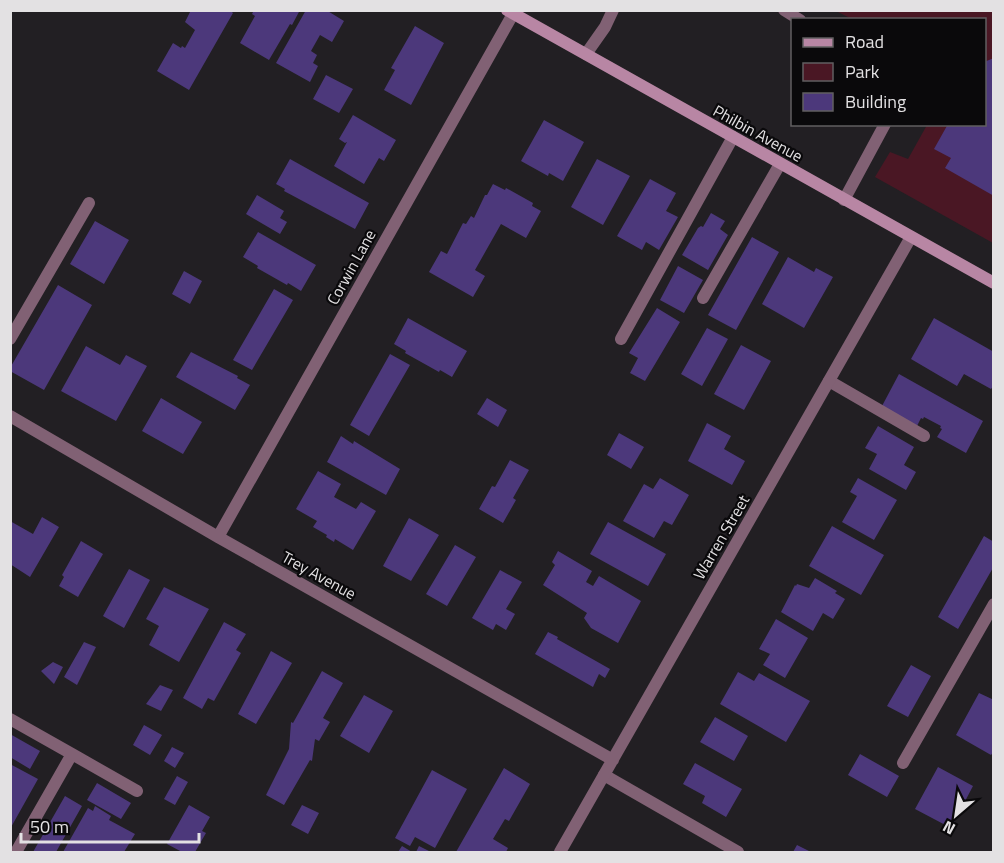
<svg xmlns="http://www.w3.org/2000/svg" width="1004" height="863" viewBox="0 0 1004 863" font-family="'Titillium Web',sans-serif">
<rect width="100%" height="100%" fill="#221f23"/>
<!-- green -->
<path fill="#4a1724" d="M836 11H993V243L875 177 890 152 908 159 927 125 984 124V20L852 19Z"/>
<!-- building -->
<path fill="#4c387b" d="M191 10H230L233 13 189 90 157 71 173 43 181 48 182 46 185 48 195 30 185 22Z
M254 10H300L292 25 290 24 269 60 240 43 255 16 252 14Z
M306 10H326L344 21 332 42 320 35 311 51 317 55 313 63 318 66 310 82 276 63Z
M415 26 444 43 411 105 384 90 395 70 391 68Z
M994 58V196L945 168 951 158 934 149 948 124H984V62Z
M326 75 353 89 339 113 313 99Z
M353 115 396 140 384 161 379 158 364 184 334 166 347 142 345 143 339 139Z
M544 120 584 142 563 181 549 173 548 176 521 161Z
M290 159 369 203 355 229 284 191 285 189 276 184Z
M597 159 630 176 603 225 571 207Z
M650 179 676 193 666 211 678 217 659 250 646 242 642 250 617 236Z
M493 184 505 190 506 188 533 203 532 206 541 211 526 238 501 224 475 270 485 276 473 297 429 272 441 251 447 254 463 223 466 224 471 216 474 218 485 195H487Z
M257 195 284 211 280 218 287 222 280 234 246 214Z
M711 213 725 221 720 229 728 235 708 270 682 255 698 228 701 226 703 227Z
M95 221 129 240 104 284 70 264Z
M258 232 316 265 301 291 288 283 287 285 257 268 258 266 243 257Z
M752 237 779 252 736 330 708 315Z
M788 257 814 272 816 268 833 277 804 328 762 304Z
M678 266 703 280 684 313 660 300Z
M184 271 202 281 190 304 172 294Z
M58 285 92 305 44 390 10 371V368Z
M274 289 293 300 252 370 233 360Z
M657 308 680 322 645 381 630 373 638 358 629 353Z
M408 318 467 351 452 377 440 370 439 372 405 353 406 351 394 344Z
M934 318 994 352V385L991 389 964 374 957 386 911 359Z
M707 328 728 339 702 386 681 374Z
M741 345 771 361 744 410 714 394Z
M86 346 120 365 126 355 147 366 116 421 61 391Z
M191 352 238 376 237 378 250 385 235 410 176 377Z
M390 354 410 365 369 436 350 425Z
M899 374 983 421 966 453 937 437 942 429 940 428 941 426 924 417 923 419 921 418 917 426 882 406Z
M161 398 202 422 183 454 142 431Z
M487 398 507 410 498 427 477 414Z
M707 423 731 436 724 449 745 461 732 485 688 461Z
M878 426 914 447 904 465 916 472 906 490 869 469 877 454 865 448Z
M619 433 644 447 631 469 607 455Z
M341 436 353 444 354 441 400 469 386 495 327 462Z
M510 460 529 470 513 498 516 500 503 523 479 509 492 486 495 487Z
M318 471 341 484 334 497 356 509 361 502 376 511 353 550 335 539 334 542 326 537 327 535 313 527 317 521 296 509Z
M660 478 689 495 672 525 664 521 654 538 623 521 644 484 653 489Z
M858 478 897 500 874 540 842 522 857 496 850 492Z
M42 517 59 527 30 577 10 564V521L33 534Z
M409 518 439 535 411 581 383 566Z
M608 522 666 554 648 586 590 554Z
M832 526 884 555 861 595 809 566Z
M984 536 994 542V566L958 629 938 617Z
M81 541 103 554 78 597 59 586 64 577 62 575Z
M455 545 476 557 447 606 426 594Z
M558 551 592 571 586 582 593 586 599 576 641 601 618 643 591 628 584 618 587 613 543 585 555 565 552 562Z
M129 569 150 580 124 628 103 616Z
M500 570 522 582 506 609 515 614 506 630 496 624 493 630 472 618Z
M815 578 837 591 835 593 845 599 833 619 823 613 813 631 781 612 795 585 796 586 797 584 809 588Z
M164 587 209 609 179 662 149 645 159 626 146 619Z
M776 619 808 638 785 678 763 665 770 654 759 649Z
M224 622 246 634 236 650 241 653 214 701 208 698 202 709 183 698Z
M548 632 558 637 557 639 610 669 605 678 599 674 593 687 535 654Z
M84 642 96 647 77 685 64 677Z
M271 651 292 663 256 724 238 714Z
M53 662 63 667 54 684 41 671Z
M911 665 931 676 908 717 887 706Z
M322 671 343 683 323 718 330 722 319 741 315 739 312 761 310 760 284 805 266 795 289 749 291 722 293 723Z
M738 672 754 681 759 673 810 701 786 742 720 704Z
M160 685 173 690 161 711 146 704Z
M979 693 994 700V751L991 755 956 735Z
M364 695 393 711 369 753 340 736Z
M715 717 748 736 734 761 700 742Z
M144 725 162 735 150 755 133 745Z
M10 734 40 751 30 769 10 757Z
M172 747 184 753 175 768 164 761Z
M860 754 899 776 887 797 848 775Z
M695 763 742 789 726 817 702 803 705 796 683 784Z
M10 764 38 779 10 829Z
M938 767 973 786 951 828 915 809Z
M504 768 530 784 509 821 505 819 493 839 508 848 506 852H456Z
M432 770 467 789 435 848 415 837 410 846 395 838Z
M177 776 188 782 175 805 164 799Z
M97 783 131 803 121 819 87 800Z
M65 796 82 806 56 852H33Z
M189 805 210 817 202 831 206 833 195 852H182L167 844Z
M302 805 319 813 308 834 291 825Z
M95 806 111 816 109 820 135 834 124 852H63L88 808 93 811Z
M797 845 811 852H793Z
M402 846 412 852H398Z
M419 846 431 852H416Z"/>
<g fill="none" stroke-linecap="round" stroke-linejoin="round">
<!-- lane -->
<path stroke="#816174" stroke-width="12" d="M784 10 800 20
M586 54 605 27 613 10
M844 200 885 124
M703 298 780 164
M10 339 89 203
M621 339 733 137
M829 381 924 436
M10 719 72 754 16 852
M72 754 137 791
M903 763 994 604
M604 775 738 852"/>
<!-- street -->
<path stroke="#816174" stroke-width="12" d="M10 416 218 537 613 760
M218 537 513 14
M560 852 911 237"/>
<!-- secondary -->
<path stroke="#b886a4" stroke-width="12" d="M507 10 994 283"/>
</g>
<g text-anchor="middle" stroke-width="4.5" stroke-linejoin="round" paint-order="stroke">
<!-- street labels -->
<g font-size="16" fill="#e3e1e3" stroke="#0a090b">
<text transform="translate(758 133) rotate(29)" y="6">Philbin Avenue</text>
<text transform="translate(351 267) rotate(-61)" y="6">Corwin Lane</text>
<text transform="translate(721 537) rotate(-60)" y="6">Warren Street</text>
<text transform="translate(319 575) rotate(29)" y="6">Trey Avenue</text>
</g>
</g>
<!-- border -->
<rect width="1004" height="863" fill="none" stroke="#e3e1e3" stroke-width="24"/>
<!-- legend -->
<rect x="791" y="18" width="195" height="108" fill="#0a090b" stroke="#615f61" stroke-width="1.5"/>
<rect x="803" y="38" width="30" height="9" fill="#b886a4" stroke="#615f61" stroke-width="1.5"/>
<text x="845" y="48" font-size="18" fill="#e3e1e3">Road</text>
<rect x="803" y="63" width="30" height="18" fill="#4a1724" stroke="#615f61" stroke-width="1.5"/>
<text x="845" y="78" font-size="18" fill="#e3e1e3">Park</text>
<rect x="803" y="93" width="30" height="18" fill="#4c387b" stroke="#615f61" stroke-width="1.5"/>
<text x="845" y="108" font-size="18" fill="#e3e1e3">Building</text>
<!-- north arrow -->
<g transform="translate(956 815) rotate(209)" stroke="#0a090b" stroke-width="4.5" paint-order="stroke">
<path d="M0-4.5L10 22L0 15L-10 22Z" fill="#e3e1e3"/>
<text y="-9" font-size="16" font-weight="bold" text-anchor="middle" fill="#e3e1e3">N</text>
</g>
<!-- scale -->
<path d="M21 833v9h178v-9" fill="none" stroke="#e3e1e3" stroke-width="3"/>
<text x="30" y="833" font-size="18" fill="#e3e1e3" stroke="#0a090b" stroke-width="4.5" paint-order="stroke">50 m</text>
</svg>
